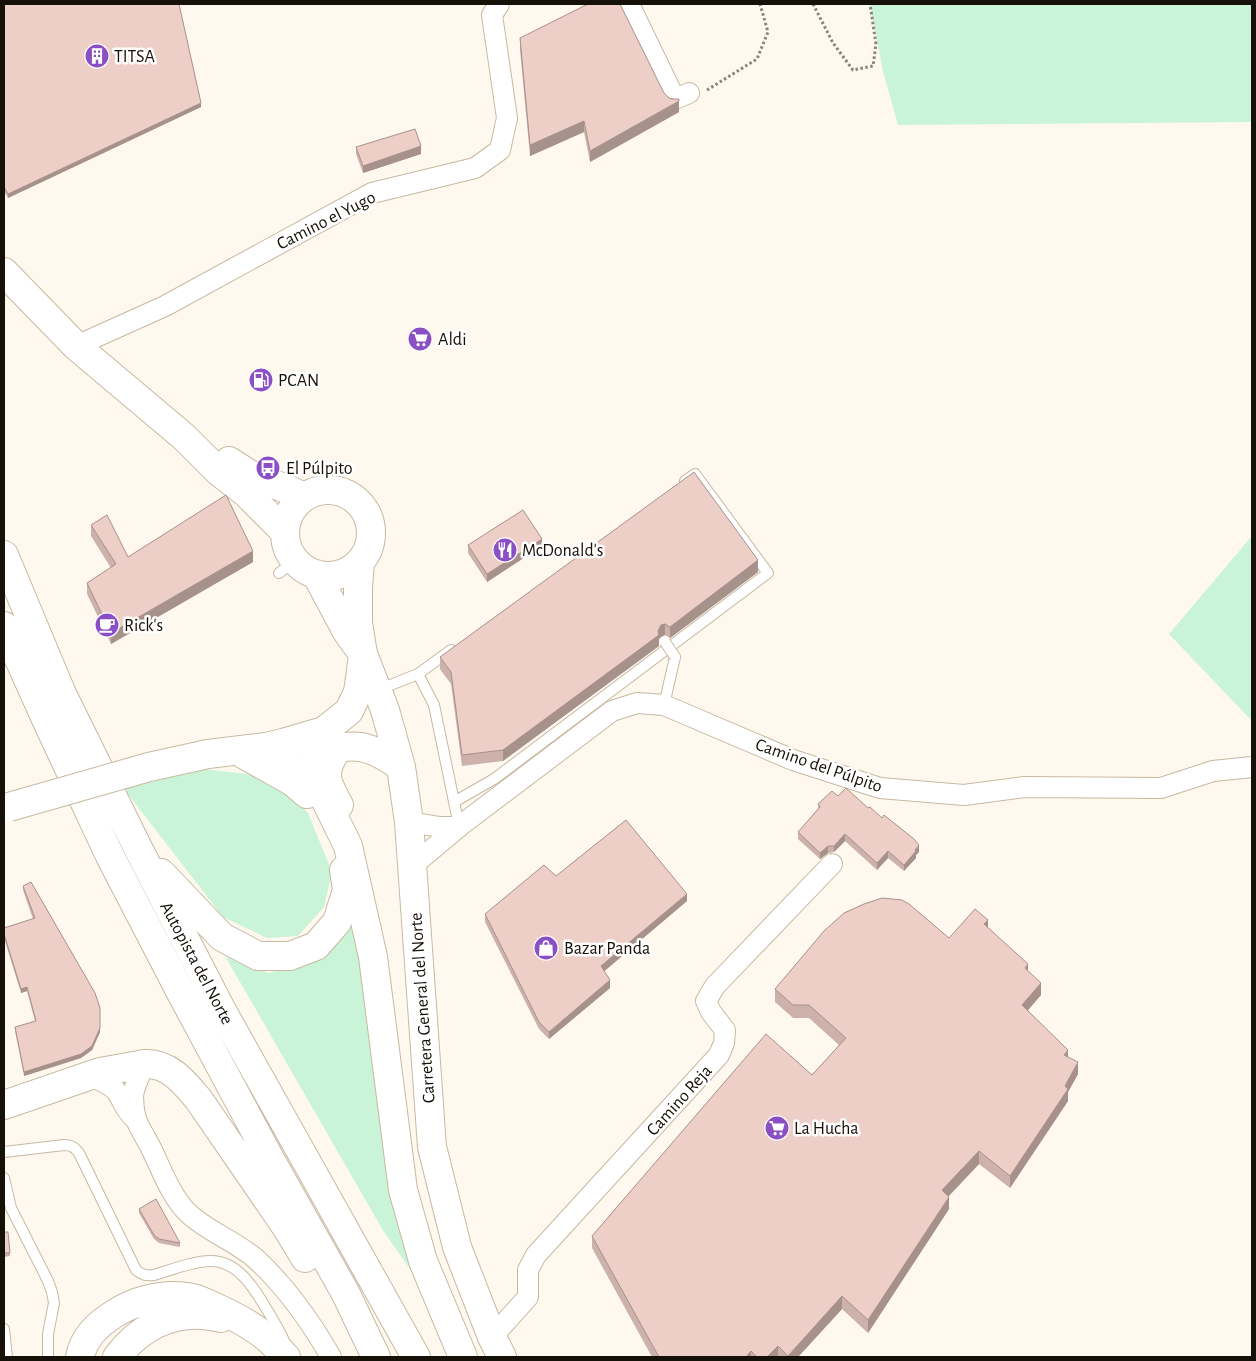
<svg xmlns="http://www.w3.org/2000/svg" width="1256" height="1361" viewBox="0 0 1256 1361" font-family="'Alegreya Sans',sans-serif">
<rect width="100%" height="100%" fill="#fef8ef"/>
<!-- green -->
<path fill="#c9f4d7" d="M870 4H1252V122L898 125 883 71Z
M1252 536V721L1169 634Z
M202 769 247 774 284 787 308 813 332 872 324 907 298 936 267 938 223 917 124 789Z
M352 918C370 1008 373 1101 391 1191 397 1219 407 1248 415 1276L384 1232 225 956 268 973 301 966Z"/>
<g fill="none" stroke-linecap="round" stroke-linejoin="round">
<defs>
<path id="lane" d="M279 573 295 561
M418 674 434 705 457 816 461 825
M378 690 418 674 451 650
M664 705 675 657
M454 802 494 779 768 573 695 474 685 481
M4 1152 64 1145C72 1145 76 1148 80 1155L136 1270C142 1275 146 1276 154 1275 171 1270 193 1261 211 1261 240 1261 256 1292 269 1313 274 1322 280 1331 284 1341
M4 1178 11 1208 48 1281 52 1292 54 1303 48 1334V1357
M4 1329 7 1357"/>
<path id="street" d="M629 4 675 99 689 93
M76 346 165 306 372 193 475 168 500 150 507 118 492 15 499 4
M409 822 440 827H459
M412 866 461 825 612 711 637 703 664 705 793 760 880 788 964 795 1025 787 1161 788 1213 771 1252 767
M145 1064C140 1075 134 1085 133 1096 133 1103 134 1112 136 1119 139 1128 146 1138 150 1146 161 1168 170 1195 188 1213 208 1232 236 1241 257 1260 287 1288 311 1322 331 1357
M89 1075C98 1080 111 1084 117 1092 124 1103 125 1110 135 1119
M492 1337 528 1297V1270L536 1255 719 1055 724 1043 725 1030 711 1012 706 1001 715 986 832 864"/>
<path id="secondary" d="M4 272 76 346 184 437 219 472 246 493 285 532
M229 461 254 477 287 489 304 497
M285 533a43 43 0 1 1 86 0a43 43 0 1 1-86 0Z
M316 574 347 632 363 654 385 710 401 767 409 822 432 1147 457 1247 492 1337 502 1357
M317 752C355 742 369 744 401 767
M208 754 266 747 283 743 324 731 349 711 358 692 361 671 363 654 358 623V588L360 562
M4 1105 100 1072 145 1064
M80 1357C84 1337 97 1325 114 1314 134 1301 162 1293 187 1297 197 1298 206 1303 215 1307 234 1316 252 1325 267 1338 274 1344 280 1351 286 1357
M117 1357C138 1330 166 1313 202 1315 208 1315 215 1317 221 1318"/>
<path id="highway" d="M4 555 62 694 139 850 221 1009 416 1357
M4 626 50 728 110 856 179 989 269 1157 346 1294 376 1357
M243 754 293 782 307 794
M290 759 324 797 348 846 373 957 403 1190 423 1261 463 1357
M339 805C324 778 322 772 339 746
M161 873 222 937 258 956H290L316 946 337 922 347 890 344 870
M145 1064C169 1063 184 1082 199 1100L287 1228 305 1258"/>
</defs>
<!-- lane casing -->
<use href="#lane" stroke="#c7b9a1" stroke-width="12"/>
<!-- street casing -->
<use href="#street" stroke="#c7b9a1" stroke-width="22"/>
<!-- secondary casing -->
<use href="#secondary" stroke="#c7b9a1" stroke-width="30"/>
<!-- highway casing -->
<use href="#highway" stroke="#c7b9a1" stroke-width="30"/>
<!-- path -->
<path stroke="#89837b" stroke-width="3" stroke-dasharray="2.5 2.5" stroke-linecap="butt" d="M813 4 833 43 853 70 873 66 876 44 870 4
M707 90 757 59 768 32 760 4"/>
<!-- lane -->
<use href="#lane" stroke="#fff" stroke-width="10"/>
<!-- street -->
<use href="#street" stroke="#fff" stroke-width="20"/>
<!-- secondary -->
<use href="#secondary" stroke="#fff" stroke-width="28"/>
<!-- highway -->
<use href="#highway" stroke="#fff" stroke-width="28"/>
<defs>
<path id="lane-bridge" d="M665 642 675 657"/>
<path id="secondary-bridge" d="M9 807 149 767 208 754"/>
</defs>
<!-- lane-bridge casing -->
<use href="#lane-bridge" stroke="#c7b9a1" stroke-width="12" stroke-linecap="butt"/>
<!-- secondary-bridge casing -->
<use href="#secondary-bridge" stroke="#c7b9a1" stroke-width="30" stroke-linecap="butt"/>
<!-- lane-bridge -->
<use href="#lane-bridge" stroke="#fff" stroke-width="10"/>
<!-- secondary-bridge -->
<use href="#secondary-bridge" stroke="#fff" stroke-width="28"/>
</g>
<!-- wall -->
<path fill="#ccb2ab" d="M4 4 201 107 8 198 4 191Z
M520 38 664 93 669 98 673 99 679 112 590 162 584 132 530 156 520 50Z
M356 147 421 154 363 173 356 154Z
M91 525 128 557 253 562 111 644 87 594V583L111 568 91 536Z
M468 545 542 546 487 582 468 553Z
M758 572 670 638 665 635 661 637 659 639V646L503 761 462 766 451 684 440 669V657Z
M838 796 919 852 916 855V858L904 871 888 858 877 870 845 841 834 852 828 853 820 859 798 839V832L818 809V804Z
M556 876 687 901 604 971 610 988 549 1039 539 1029 485 922V914Z
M23 886 100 1032 92 1050 81 1058 24 1076 15 1031V1027L35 1021 27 991 21 993 4 938V928L33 919 23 890Z
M988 927 1028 971 1041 995 1028 1010 1068 1057 1078 1074 1068 1092V1101L1010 1188 979 1164 949 1196V1209L868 1333 842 1309 798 1357H652L592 1248V1236L812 1075 839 1045 809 1018H793L775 1002V989Z
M139 1209 180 1243V1247L159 1243 154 1239 139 1213Z
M4 1232 10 1253V1256L4 1257Z"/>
<!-- shaded-wall -->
<path fill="#a6918b" d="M679 101V112L590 162V151Z
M201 103V107L8 198V194Z
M584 121V132L530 156V145Z
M421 146V154L363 173V166Z
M542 539V546L487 582V574Z
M253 551V562L111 644V633Z
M758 560V572L670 638V627Z
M665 624V635L661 637 659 639V646L503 761V750L658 631 661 625Z
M845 834V841L834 852V846Z
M919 845V852L916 855V858L904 871V865Z
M828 846V853L820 859V853Z
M888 851V858L877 870V863Z
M687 894V901L601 974V966Z
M988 920V933L984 924Z
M1028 964V977L1025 968Z
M610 980V988L549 1039V1032Z
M1041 983V995L1022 1017V1005Z
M27 987V991L21 993V989Z
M100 1028V1032L92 1050 81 1058 24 1076V1072Z
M1068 1050V1063L1064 1055Z
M1078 1062V1074L1068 1092V1101L1010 1188V1176L1065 1086Z
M979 1151V1164L942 1203V1190Z
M949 1197V1209L868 1333V1320Z
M842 1296V1309L798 1357H788V1356Z
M778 1346V1357H767Z
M751 1351V1357H746Z"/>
<!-- building -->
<path fill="#edcfc7" stroke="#a6918b" d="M4 4H179L201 103 8 194 4 187Z
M588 4H620L664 93 669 98 673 99H679V101L590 151 584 121 530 145 520 38Z
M415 129 421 146 363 166 356 147Z
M694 472 758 560 670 627 665 624 661 625 658 631 659 635 503 750 462 755 451 672 440 657Z
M226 495 253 551 111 633 87 583 116 564 91 525 107 515 128 557Z
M523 510 542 539 487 574 468 545Z
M846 788 868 808 870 807 882 818 884 815 914 839 919 845 915 850 916 851 904 865 888 851 877 863 845 834 834 846H828L820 853 798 832 820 807 818 804 832 791 838 796Z
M626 820 687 894 601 966 610 980 549 1032 539 1022 485 914 544 865 556 876Z
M31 882 95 993 100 1008V1028L92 1046 81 1054 24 1072 15 1027 36 1021 27 987 21 989 4 934V928L35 918 23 886Z
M882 898 902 900 909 904 949 938 975 909 988 920 984 924 1028 964 1025 968 1041 983 1022 1005 1068 1050 1064 1055 1078 1062 1065 1086 1068 1089 1010 1176 979 1151 942 1190 949 1197 868 1320 842 1296 788 1356 778 1346 767 1357H757L751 1351 746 1357H659L592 1236 766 1034 812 1075 846 1038 809 1005H793L775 989 824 931 844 913 864 904Z
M156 1199 180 1243 159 1239 154 1235 139 1209Z
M4 1232H8L10 1253H4Z"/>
<!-- icons -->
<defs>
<symbol id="building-disc" viewBox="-11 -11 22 22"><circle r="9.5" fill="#8b4fc5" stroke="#fff"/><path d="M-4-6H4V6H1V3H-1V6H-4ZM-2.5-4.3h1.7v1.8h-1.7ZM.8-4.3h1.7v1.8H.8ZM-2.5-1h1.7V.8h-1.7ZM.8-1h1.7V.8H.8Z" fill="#fff"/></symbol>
<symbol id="supermarket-disc" viewBox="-11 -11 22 22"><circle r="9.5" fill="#8b4fc5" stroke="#fff"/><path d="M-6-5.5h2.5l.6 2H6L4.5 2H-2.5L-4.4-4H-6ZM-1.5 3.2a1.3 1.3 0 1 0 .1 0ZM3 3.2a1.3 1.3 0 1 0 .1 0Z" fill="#fff"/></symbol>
<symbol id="fuel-disc" viewBox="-11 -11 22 22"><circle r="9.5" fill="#8b4fc5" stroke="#fff"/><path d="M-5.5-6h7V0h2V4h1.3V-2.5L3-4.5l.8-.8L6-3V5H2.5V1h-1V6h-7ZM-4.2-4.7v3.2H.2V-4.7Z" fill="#fff"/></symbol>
<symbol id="bus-disc" viewBox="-11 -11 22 22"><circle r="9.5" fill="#8b4fc5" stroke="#fff"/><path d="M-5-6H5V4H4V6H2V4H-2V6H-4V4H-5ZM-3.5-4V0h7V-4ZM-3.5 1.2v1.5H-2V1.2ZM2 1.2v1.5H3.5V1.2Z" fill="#fff"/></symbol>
<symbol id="restaurant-disc" viewBox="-11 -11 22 22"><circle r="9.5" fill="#8b4fc5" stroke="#fff"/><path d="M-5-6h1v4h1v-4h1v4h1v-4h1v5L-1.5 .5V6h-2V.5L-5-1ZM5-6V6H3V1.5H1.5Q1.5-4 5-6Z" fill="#fff"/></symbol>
<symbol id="cafe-disc" viewBox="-11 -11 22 22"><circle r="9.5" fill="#8b4fc5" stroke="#fff"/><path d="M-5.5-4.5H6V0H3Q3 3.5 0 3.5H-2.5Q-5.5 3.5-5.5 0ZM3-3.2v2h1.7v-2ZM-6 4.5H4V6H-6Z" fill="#fff"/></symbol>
<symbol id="shop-disc" viewBox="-11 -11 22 22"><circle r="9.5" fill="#8b4fc5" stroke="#fff"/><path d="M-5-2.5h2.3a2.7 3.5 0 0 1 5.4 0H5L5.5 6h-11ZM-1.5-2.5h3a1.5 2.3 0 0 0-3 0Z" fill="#fff"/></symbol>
</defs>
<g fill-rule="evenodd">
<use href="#building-disc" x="83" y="42" width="28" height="28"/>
<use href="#supermarket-disc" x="406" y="325" width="28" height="28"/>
<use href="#fuel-disc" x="247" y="366" width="28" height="28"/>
<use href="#bus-disc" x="254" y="454" width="28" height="28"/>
<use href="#restaurant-disc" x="491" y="536" width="28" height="28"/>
<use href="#cafe-disc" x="93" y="611" width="28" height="28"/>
<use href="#shop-disc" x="532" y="934" width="28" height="28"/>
<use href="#supermarket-disc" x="763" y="1114" width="28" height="28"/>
</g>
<g text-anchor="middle" stroke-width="5" stroke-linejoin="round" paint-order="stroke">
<!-- poi labels -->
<g font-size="18" fill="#151008" stroke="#fff" text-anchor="start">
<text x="114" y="62">TITSA</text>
<text x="438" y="345">Aldi</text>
<text x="278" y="386">PCAN</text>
<text x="286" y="474">El Púlpito</text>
<text x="522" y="556">McDonald's</text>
<text x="124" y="631">Rick's</text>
<text x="564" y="954">Bazar Panda</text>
<text x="794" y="1134">La Hucha</text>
</g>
<!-- street labels -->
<g font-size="18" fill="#151008" stroke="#fff">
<text transform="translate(326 220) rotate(-27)" y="6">Camino el Yugo</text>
<text transform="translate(819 765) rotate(19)" y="6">Camino del Púlpito</text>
<text transform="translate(197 963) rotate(62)" y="6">Autopista del Norte</text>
<text transform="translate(422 1008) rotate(-94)" y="6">Carretera General del Norte</text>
<text transform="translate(679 1100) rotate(-48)" y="6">Camino Reja</text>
</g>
</g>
<!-- border -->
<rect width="1256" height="1361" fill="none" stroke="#151008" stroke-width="10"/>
</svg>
